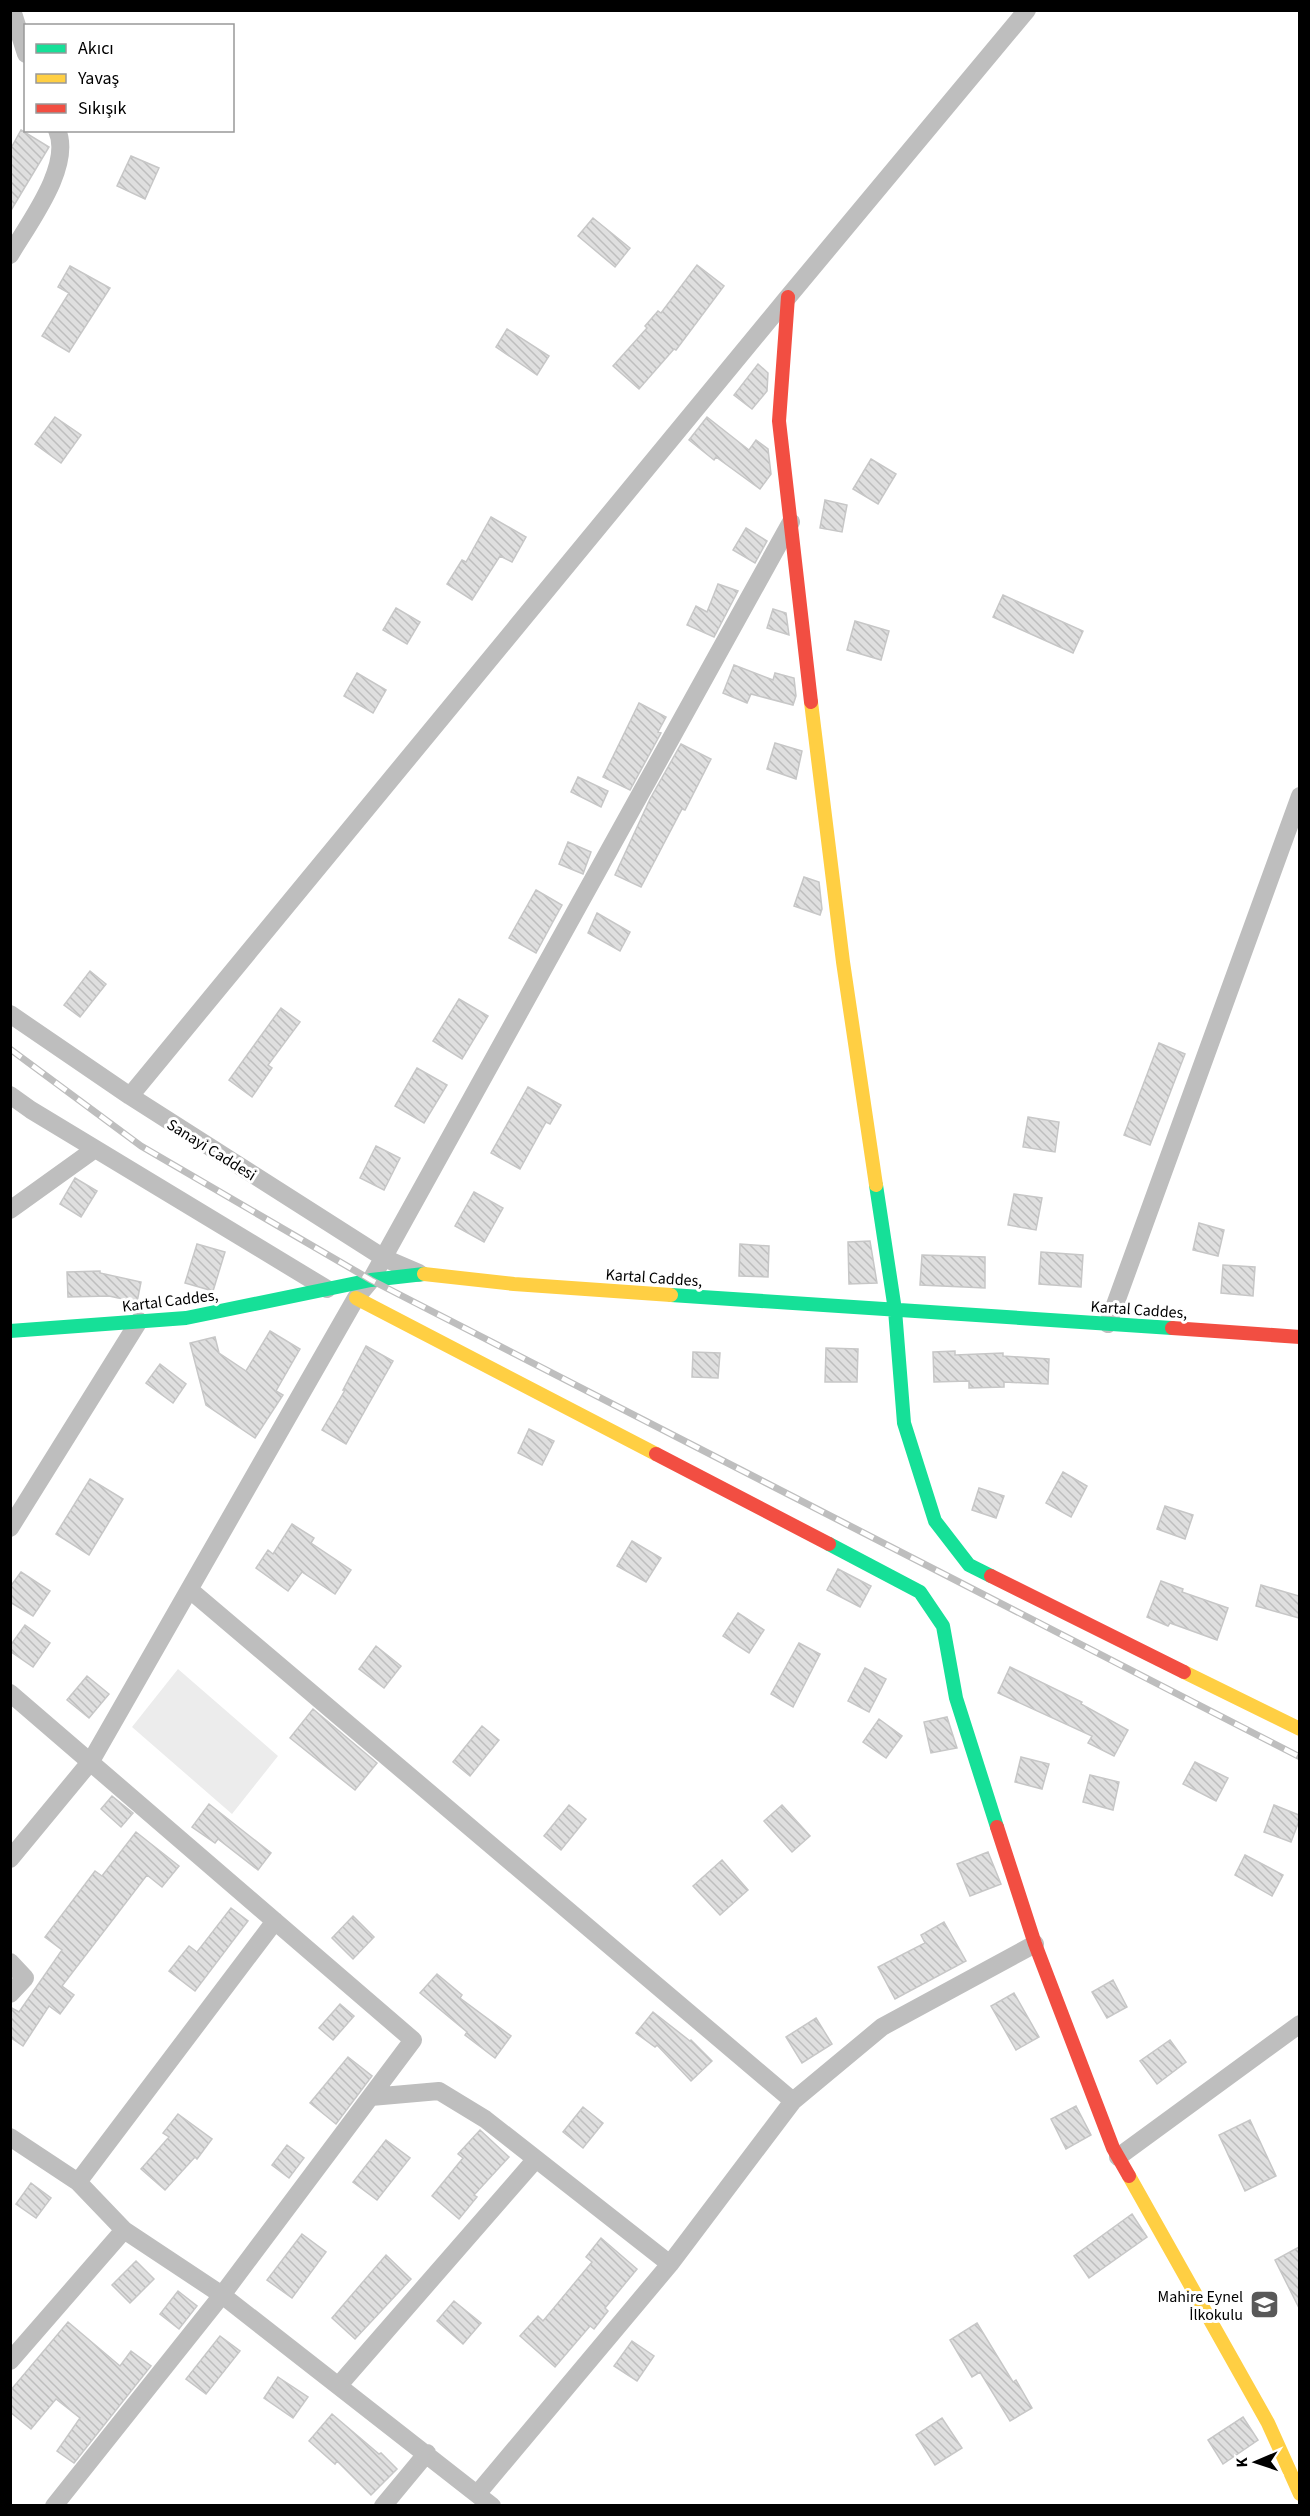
<svg xmlns="http://www.w3.org/2000/svg" width="1310" height="2516" viewBox="0 0 1310 2516" font-family="'Source Sans 3',sans-serif">
<defs>
<pattern id="building-back-hatch" width="6" height="6" patternUnits="userSpaceOnUse" patternTransform="scale(1.5)"><rect width="6" height="6" fill="#dfdfdf"/><path d="M-1 5l2 2M0 0l6 6M5-1l2 2" fill="none" stroke="#bebebe"/></pattern>
</defs>
<rect width="100%" height="100%" fill="#fff"/>
<!-- pitch -->
<path fill="#ececec" d="M178 1669 278 1756 232 1814 132 1727Z"/>
<!-- building -->
<path fill="url(#building-back-hatch)" stroke="#c7c7c7" stroke-width="1.5" d="M21 130 49 147 10 212V150Z
M131 156 159 168 145 199 117 186Z
M593 218 630 248 615 267 578 236Z
M697 265 724 286 676 350 674 349 639 389 613 366 647 328 645 326 658 311 661 313Z
M70 266 110 288 69 352 42 336 69 293 58 287Z
M507 329 549 356 537 375 496 347Z
M758 364 768 373 767 391 752 409 734 395Z
M55 417 81 435 61 463 35 444Z
M707 417 749 450 756 440 768 449 771 474 760 489 716 457 714 460 689 440Z
M871 459 896 474 878 504 853 489Z
M825 500 847 505 842 532 820 528Z
M491 517 526 537 512 562 500 556 472 600 447 584 462 560 466 562Z
M746 528 767 541 755 563 733 550Z
M718 584 738 591 714 637 687 625 696 606 707 612Z
M1003 595 1083 631 1073 653 993 617Z
M396 608 420 622 407 644 383 630Z
M773 609 786 613 789 635 767 628Z
M855 621 889 631 881 660 847 650Z
M734 665 773 680 775 673 794 678 796 696 793 705 751 694 747 703 723 693Z
M357 673 386 690 373 713 344 696Z
M639 703 666 717 658 732 661 733 630 790 603 777Z
M775 743 802 751 796 779 767 769Z
M681 744 711 759 685 810 682 809 641 887 615 875 650 799Z
M578 777 608 791 601 807 571 792Z
M568 842 591 852 583 874 559 864Z
M804 877 819 882 822 909 820 915 794 906Z
M536 890 562 905 536 953 509 938Z
M597 913 630 932 620 951 588 933Z
M90 971 106 984 80 1017 64 1005Z
M459 999 488 1016 462 1059 433 1041Z
M281 1008 300 1022 268 1065 272 1068 252 1097 229 1080Z
M1159 1043 1185 1054 1150 1145 1124 1135Z
M417 1068 447 1085 424 1123 395 1106Z
M528 1087 561 1105 550 1124 546 1122 520 1169 491 1153Z
M1028 1117 1059 1122 1055 1152 1023 1147Z
M376 1146 400 1158 384 1190 360 1178Z
M75 1178 97 1191 81 1217 60 1204Z
M474 1192 503 1208 484 1242 455 1226Z
M1014 1194 1042 1198 1036 1230 1008 1225Z
M1199 1223 1224 1230 1218 1256 1193 1250Z
M870 1241 877 1283 849 1284 848 1242Z
M197 1244 225 1252 213 1291 185 1283Z
M740 1244 769 1246 768 1277 739 1276Z
M1041 1252 1083 1255 1081 1287 1039 1284Z
M922 1255 985 1257V1288L920 1285Z
M1223 1265 1255 1267 1253 1296 1221 1293Z
M100 1271V1273L141 1282 137 1302 109 1296 68 1297 67 1272Z
M270 1331 300 1349 276 1391 283 1395 255 1438 206 1405 190 1343 215 1337 219 1353 246 1371Z
M366 1346 393 1361 346 1444 322 1430 345 1390H343Z
M826 1348 858 1349 857 1382H825Z
M955 1351V1355L1003 1353V1356L1049 1359 1048 1384 1004 1382V1387L969 1388V1381L934 1382 933 1352Z
M693 1352 720 1353 718 1378 692 1377Z
M160 1364 186 1384 173 1403 146 1383Z
M529 1429 554 1441 542 1465 518 1453Z
M1063 1472 1087 1486 1071 1517 1046 1503Z
M90 1479 123 1499 89 1555 56 1534Z
M979 1488 1004 1496 996 1518 972 1510Z
M1165 1506 1193 1515 1185 1539 1157 1529Z
M292 1524 314 1538 311 1543 351 1570 335 1594 302 1572 288 1591 256 1568 268 1550 273 1554Z
M632 1541 661 1558 646 1582 617 1566Z
M838 1569 871 1586 860 1607 827 1590Z
M21 1572 50 1591 33 1616 10 1602V1587Z
M1161 1581 1183 1589 1182 1592 1228 1608 1217 1640 1170 1623 1168 1626 1147 1617Z
M1261 1585 1299 1596V1618L1256 1606Z
M738 1613 764 1630 749 1653 723 1636Z
M25 1625 50 1643 33 1667 10 1651V1646Z
M799 1643 820 1654 793 1707 771 1694Z
M376 1646 401 1666 384 1688 359 1669Z
M1010 1667 1082 1702 1081 1704 1128 1730 1114 1756 1088 1743 1092 1736 998 1693Z
M865 1668 886 1679 869 1712 848 1701Z
M87 1676 109 1694 89 1718 67 1700Z
M313 1709 377 1763 355 1790 290 1738Z
M947 1717 957 1748 931 1753 924 1722Z
M879 1719 902 1736 886 1758 863 1742Z
M482 1726 499 1740 470 1776 453 1762Z
M1021 1757 1049 1764 1042 1789 1015 1782Z
M1195 1762 1228 1778 1216 1801 1183 1784Z
M1090 1775 1119 1782 1113 1810 1083 1802Z
M112 1796 133 1813 121 1827 101 1809Z
M209 1804 271 1853 258 1870 218 1839 215 1843 192 1827Z
M569 1805 586 1819 561 1850 544 1836Z
M782 1805 810 1836 792 1852 764 1821Z
M1274 1805 1299 1815V1821L1291 1842 1264 1832Z
M136 1832 179 1866 162 1887 147 1875 62 1986 74 1995 60 2014 49 2006 23 2046 10 2037V2007L19 2012 62 1950 45 1937 95 1871 102 1876Z
M988 1852 1001 1884 970 1896 957 1864Z
M1245 1855 1283 1875 1272 1896 1235 1875Z
M722 1860 748 1890 720 1915 693 1886Z
M231 1908 248 1921 195 1991 169 1971 189 1946 197 1952Z
M353 1916 374 1937 353 1959 332 1938Z
M944 1922 966 1961 895 1999 878 1967 925 1943 921 1935Z
M437 1974 462 1995 460 1998 511 2036 495 2058 465 2035 467 2032 420 1993Z
M1113 1980 1127 2007 1107 2018 1092 1992Z
M1014 1993 1039 2037 1016 2050 991 2006Z
M340 2004 354 2016 333 2040 319 2028Z
M653 2012 690 2041 691 2040 712 2061 691 2081 657 2045 655 2047 636 2033Z
M816 2018 832 2044 802 2063 786 2037Z
M1170 2040 1186 2062 1157 2084 1140 2061Z
M348 2057 372 2076 336 2124 310 2103Z
M1076 2106 1091 2135 1066 2149 1051 2119Z
M583 2107 603 2123 583 2148 563 2132Z
M178 2114 212 2139 197 2159 195 2157 165 2190 141 2169 169 2137 163 2133Z
M1250 2120 1276 2176 1245 2191 1219 2135Z
M480 2130 509 2157 474 2195 477 2197 459 2219 432 2196 463 2158 458 2154Z
M386 2140 410 2158 377 2200 353 2182Z
M287 2145 304 2158 289 2178 272 2165Z
M31 2183 51 2198 36 2218 16 2204Z
M1132 2214 1147 2237 1089 2278 1074 2256Z
M302 2234 326 2252 292 2298 267 2280Z
M601 2238 637 2269 605 2308 608 2311 594 2329 590 2326 555 2367 520 2336 538 2316 543 2321 592 2262 586 2257Z
M1299 2247V2308L1275 2260Z
M386 2255 411 2279 355 2339 332 2318Z
M136 2261 154 2279 130 2303 112 2285Z
M178 2291 197 2306 179 2329 160 2314Z
M454 2301 481 2323 463 2344 437 2321Z
M68 2322 120 2366 131 2351 151 2366 74 2463 57 2451 80 2418 56 2399 31 2429 10 2412V2391Z
M977 2323 1013 2382 1016 2380 1032 2408 1010 2421 980 2372 972 2377 950 2340Z
M220 2336 240 2351 206 2394 186 2379Z
M632 2341 654 2356 637 2381 614 2366Z
M278 2377 308 2397 293 2418 264 2398Z
M332 2414 379 2454 381 2453 397 2469 371 2495 337 2461 335 2464 309 2441Z
M1243 2417 1258 2440 1223 2464 1208 2440Z
M942 2418 962 2448 935 2465 916 2435Z"/>
<g fill="none" stroke-linecap="round" stroke-linejoin="round">
<!-- street -->
<path stroke="#bebebe" stroke-width="18" d="M12 10 26 54
M10 255C28 224 73 166 57 130
M10 1014 130 1096 384 1258 419 1273
M10 1095 31 1110 327 1289
M130 1096 788 297 1027 10
M10 1210 95 1149
M1108 1324 1300 796
M10 1528 139 1321
M190 1590 793 2101
M10 1693 413 2040 222 2295 54 2506
M10 1859 91 1761 356 1298 371 1280 791 522
M10 1962 25 1978 10 1994
M371 2097 439 2091 485 2119 670 2264
M10 2137 78 2182 124 2230 10 2361
M1118 2157 1300 2024
M78 2182 275 1921
M124 2230 222 2295 492 2506
M339 2385 536 2159
M478 2493 670 2264 793 2101 882 2027 1035 1944
M383 2506 427 2453"/>
<!-- fast -->
<path stroke="#16e098" stroke-width="14" d="M876 1185 895 1310 904 1423 935 1521 969 1565 991 1576
M671 1295 1172 1328
M10 1331 186 1318 371 1280 424 1274
M829 1544 920 1592 943 1626 956 1698 997 1827"/>
<!-- slow -->
<path stroke="#ffcf43" stroke-width="14" d="M811 702 843 962 876 1185
M424 1274 514 1284 671 1295
M356 1298 656 1454
M1184 1672 1300 1729
M1129 2176 1268 2423 1300 2494"/>
<!-- jam -->
<path stroke="#f24e42" stroke-width="14" d="M788 297 779 421 811 702
M1172 1328 1300 1337
M656 1454 829 1544
M991 1576 1184 1672
M997 1827 1035 1944 1113 2148 1129 2176"/>
<defs>
<path id="rail" d="M10 1049 141 1146 371 1280 1300 1757"/>
</defs>
<!-- rail casing -->
<use href="#rail" stroke="#bebebe" stroke-width="7"/>
<!-- rail -->
<use href="#rail" stroke="#fff" stroke-width="4.5" stroke-dasharray="14" stroke-linecap="butt"/>
</g>
<!-- icons -->
<defs>
<symbol id="school-square" viewBox="-11 -11 22 22"><rect x="-9" y="-9" width="18" height="18" rx="4" fill="#595959" stroke="#fff"/><path d="M0-5L7-2L0 1L-7-2ZM-4 1L0 2.5L4 1V4Q0 6-4 4Z" fill="#fff"/></symbol>
</defs>
<g fill-rule="evenodd">
<use href="#school-square" x="1248" y="2288" width="33" height="33"/>
</g>
<g text-anchor="middle" stroke-width="6" stroke-linejoin="round" paint-order="stroke">
<!-- street labels -->
<g font-size="16" fill="#000" stroke="#fff">
<text transform="translate(212 1149) rotate(32)" y="6">Sanayi Caddesi</text>
<text transform="translate(654 1277) rotate(4)" y="6">Kartal Caddes,</text>
<text transform="translate(170 1300) rotate(-7)" y="6">Kartal Caddes,</text>
<text transform="translate(1139 1309) rotate(4)" y="6">Kartal Caddes,</text>
</g>
<!-- poi labels -->
<g font-size="16" fill="#000" stroke="#fff" text-anchor="end">
<text x="1243" y="2302">Mahire Eynel<tspan x="1243" dy="18">İlkokulu</tspan></text>
</g>
</g>
<!-- border -->
<rect width="1310" height="2516" fill="none" stroke="#000000" stroke-width="24"/>
<!-- legend -->
<rect x="24" y="24" width="210" height="108" fill="#ffffff" stroke="#999999" stroke-width="1.5"/>
<rect x="36" y="44" width="30" height="9" fill="#16e098" stroke="#999999" stroke-width="1.5"/>
<text x="78" y="54" font-size="18" fill="#000000">Akıcı</text>
<rect x="36" y="74" width="30" height="9" fill="#ffcf43" stroke="#999999" stroke-width="1.5"/>
<text x="78" y="84" font-size="18" fill="#000000">Yavaş</text>
<rect x="36" y="104" width="30" height="9" fill="#f24e42" stroke="#999999" stroke-width="1.5"/>
<text x="78" y="114" font-size="18" fill="#000000">Sıkışık</text>
<!-- north arrow -->
<g transform="translate(1256 2462) rotate(268)" stroke="#ffffff" stroke-width="4.5" paint-order="stroke">
<path d="M0-4.5L10 22L0 15L-10 22Z" fill="#000000"/>
<text y="-9" font-size="16" font-weight="bold" text-anchor="middle" fill="#000000">K</text>
</g>
</svg>
